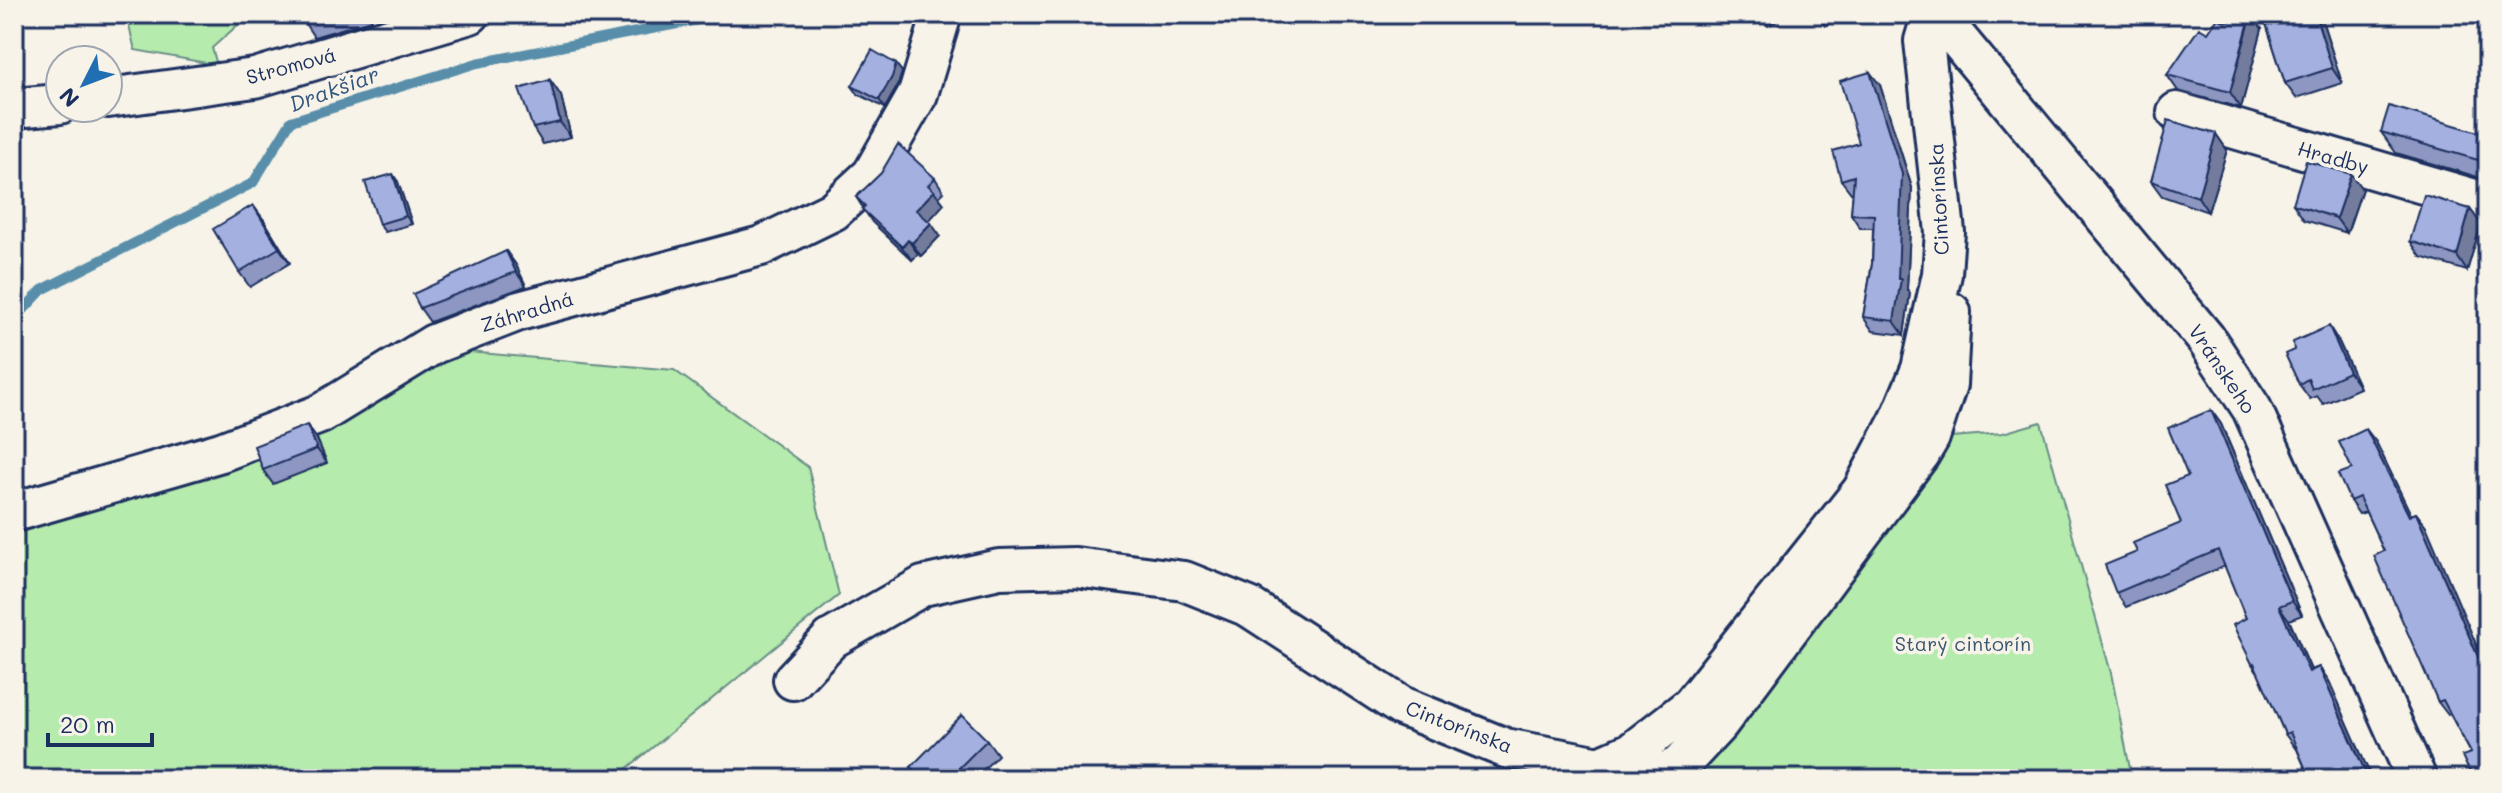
<svg xmlns="http://www.w3.org/2000/svg" width="2502" height="793" viewBox="0 0 2502 793" font-family="Mali,sans-serif">
<rect width="100%" height="100%" fill="#f7f3e8"/>
<filter id="ink" filterUnits="userSpaceOnUse"><feTurbulence type="fractalNoise" baseFrequency=".0125" numOctaves="2"/><feDisplacementMap in="SourceGraphic" scale="16" xChannelSelector="R" yChannelSelector="G"/><feConvolveMatrix kernelMatrix="1 2 1 2 8 2 1 2 1" color-interpolation-filters="sRGB"/></filter>
<g filter="url(#ink)">
<!-- green -->
<path fill="#b5ebad" stroke="#688d86" stroke-width="2" d="M126 14H250L212 48 217 65 135 50Z
M469 352 674 370 808 467 839 595 614 779H14V534Z
M2041 422 2111 673 2132 779H1686L1695 778 1951 437 2003 433Z"/>
<g fill="none" stroke-linecap="round" stroke-linejoin="round">
<!-- stream -->
<path stroke="#588eaa" stroke-width="10" d="M14 320 42 290 253 183 291 121 477 63 729 14"/>
<defs>
<path id="minor" d="M1937 14 2206 339 2252 409 2417 779
M108 98 255 78 470 14
M14 108 60 104
M2177 112 2488 203
M14 512 221 452 320 414 434 344 519 311 761 246 833 211 872 175 918 94 942 14
M793 680 831 639 923 586 999 569 1075 567 1184 581 1249 607 1401 706 1505 748 1600 766 1632 752 1691 706 1862 491 1900 419 1921 369 1942 274 1945 232 1924 41 1932 14
M1650 779 1679 766 1719 723 1920 454 1930 437 1947 385 1951 312"/>
</defs>
<!-- minor casing -->
<use href="#minor" stroke="#1b2f5e" stroke-width="44"/>
<!-- minor -->
<use href="#minor" stroke="#f7f3e8" stroke-width="38"/>
</g>
<!-- wall -->
<path fill="#8d97c1" stroke="#1b2f5e" stroke-width="2" d="M300 14H370L372 20 314 37 304 22Z
M1760 14H1789L1768 26Z
M1817 14H1845L1825 26Z
M2263 14H2320L2342 83 2296 98 2285 83Z
M2225 22 2262 29 2241 108 2178 91 2167 75 2208 33Z
M896 64 902 72 898 85 885 108 858 94 852 86Z
M550 80 561 96 571 137 543 144 533 128Z
M1880 85 1912 188 1907 289 1910 293 1904 335 1873 331 1863 317 1872 264 1873 228H1860L1851 214 1853 193H1851L1841 180 1859 143Z
M2381 132 2485 134 2488 138V180L2396 153Z
M2216 134 2227 150 2208 212 2162 196 2151 181Z
M935 178 944 192 939 197 944 204 928 221 940 236 921 256 918 254 912 260 872 222 856 197Z
M398 182 412 224 385 232 379 224Z
M2362 189 2347 233 2304 220 2293 204Z
M2470 209 2481 224 2467 271 2421 257 2410 241Z
M264 220 290 263 250 287 239 272Z
M506 251 516 265 526 286 430 322 420 308Z
M2339 342 2360 388 2323 404 2317 396 2310 399 2299 384Z
M2211 410 2221 424 2302 615 2289 620 2311 670 2319 667 2329 681 2370 775 2379 772 2384 779H2310L2296 747 2295 748 2285 734 2259 674 2252 664 2246 618 2225 566 2126 607 2116 593 2137 552 2181 523 2188 476Z
M317 439 327 463 273 484 263 470Z
M2376 442 2411 515 2416 513 2426 526 2471 753 2450 714 2448 715 2438 702 2384 551 2366 512 2359 514 2350 501 2352 469Z
M987 740 998 755 974 779H920L911 767Z"/>
<!-- shaded-wall -->
<path fill="#737b9d" stroke="#1b2f5e" stroke-width="2" d="M2252 14 2262 29 2241 108 2230 92Z
M2315 14H2320L2342 83 2332 68Z
M896 64 902 72 898 85 885 108 879 100Z
M1870 72 1880 85 1912 188 1907 289 1910 293 1904 335 1894 321 1898 279Z
M550 80 561 96 571 137 560 122Z
M2216 134 2227 150 2208 212 2198 197Z
M2485 134 2488 138V161L2484 160 2488 166V174L2478 160Z
M393 174 398 182 412 224 406 216Z
M2351 174 2362 189 2347 233 2336 218Z
M934 191 944 204 926 224 916 210Z
M253 205 264 220 290 263 279 248Z
M2470 209 2481 224 2467 271 2457 256Z
M931 223 940 236 921 256 912 243Z
M908 240 918 254 912 260 902 247Z
M506 251 516 265 526 286 516 272Z
M2329 326 2339 342 2360 388 2349 372Z
M2211 410 2221 424 2302 615 2292 601Z
M307 425 317 439 327 463 317 449Z
M2366 429 2376 442 2418 529 2409 516Z
M2416 513 2426 526 2488 672V680Z
M2279 606 2289 620 2318 686 2309 672Z
M2319 667 2329 681 2372 779 2367 776Z"/>
<!-- building -->
<path fill="#a4b0e0" stroke="#1b2f5e" stroke-width="2" d="M300 14H331L304 22Z
M2251 14 2230 92 2167 75 2199 28 2208 33 2218 18 2225 22Z
M2263 14H2315L2332 68 2285 83Z
M872 50 896 64 892 77 879 100 852 86Z
M1870 72 1902 174 1898 279H1901L1894 321 1863 317 1872 264 1874 215 1851 214 1854 176 1841 180 1833 151 1859 143 1840 81Z
M550 80 560 122 533 128 519 89Z
M2389 106 2485 134 2478 160 2381 132Z
M2168 120 2216 134 2198 197 2151 181Z
M898 144 935 178 928 185 934 191 916 210 931 223 912 243 908 240 902 247 862 209 865 206 856 197 881 173Z
M2488 144V161L2484 160Z
M2306 161 2351 174 2336 218 2293 204Z
M393 174 406 216 379 224 365 182Z
M2424 195 2470 209 2457 256 2410 241Z
M253 205 279 248 239 272 213 229Z
M506 251 516 272 420 308 413 294Z
M2329 326 2349 372 2312 389 2308 379 2299 384 2285 354 2294 350 2293 342Z
M2211 410 2292 601 2279 606 2309 672 2319 667 2367 776 2379 772 2382 779H2310L2290 732 2285 734 2254 663 2252 664 2233 625 2246 618 2218 550 2116 593 2105 565 2137 552 2133 543 2181 523 2165 485 2188 476 2168 428Z
M307 425 317 449 263 470 254 446Z
M2366 429 2409 516 2416 513 2488 680V779H2473L2462 756 2471 753 2443 700 2438 702 2374 556 2384 551 2359 497 2350 501 2338 474 2352 469 2339 442Z
M962 715 987 740 948 779H924L911 767Z
M1690 773 1692 779H1679Z"/>
</g>
<g text-anchor="middle" stroke-width="7" stroke-linejoin="round" paint-order="stroke">
<!-- street labels -->
<g font-size="20" fill="#1b2f5e" stroke="#f7f3e8">
<text transform="translate(291 66) rotate(-15)" y="7">Stromová</text>
<text transform="translate(2333 158) rotate(16)" y="7">Hradby</text>
<text transform="translate(1939 199) rotate(-93)" y="7">Cintorínska</text>
<text transform="translate(527 312) rotate(-17)" y="7">Záhradná</text>
<text transform="translate(2222 369) rotate(56)" y="7">Vránskeho</text>
<text transform="translate(1459 727) rotate(21)" y="7">Cintorínska</text>
</g>
<!-- park labels -->
<g font-size="20" fill="#3a556e" stroke="#f7f3e8">
<text x="1963" y="651">Starý cintorín</text>
</g>
<!-- water labels -->
<g font-size="22" font-style="italic" fill="#34577e" stroke="#f7f3e8">
<text transform="translate(334 89) rotate(-20)" y="8">Drakšiar</text>
</g>
</g>
<!-- margin -->
<rect width="2502" height="793" fill="none" stroke="#f7f3e8" stroke-width="48"/>
<rect x="24" y="24" width="2454" height="745" fill="none" stroke="#1b2f5e" stroke-width="3" filter="url(#ink)"/>
<!-- north arrow -->
<g transform="translate(84 84) rotate(228)"><circle r="38" fill="#f7f3e8" stroke="#9fa5b1" stroke-width="2"/>
<path d="M0-6L14 30L0 20L-14 30Z" fill="#1f6fb2"/>
<text y="-12" font-size="22" font-weight="bold" text-anchor="middle" fill="#1b2f5e">N</text>
</g>
<!-- scale -->
<path d="M48 733v12h104v-12" fill="none" stroke="#1b2f5e" stroke-width="4"/>
<text x="60" y="733" font-size="24" fill="#1b2f5e" stroke="#f7f3e8" stroke-width="6" paint-order="stroke">20 m</text>
</svg>
